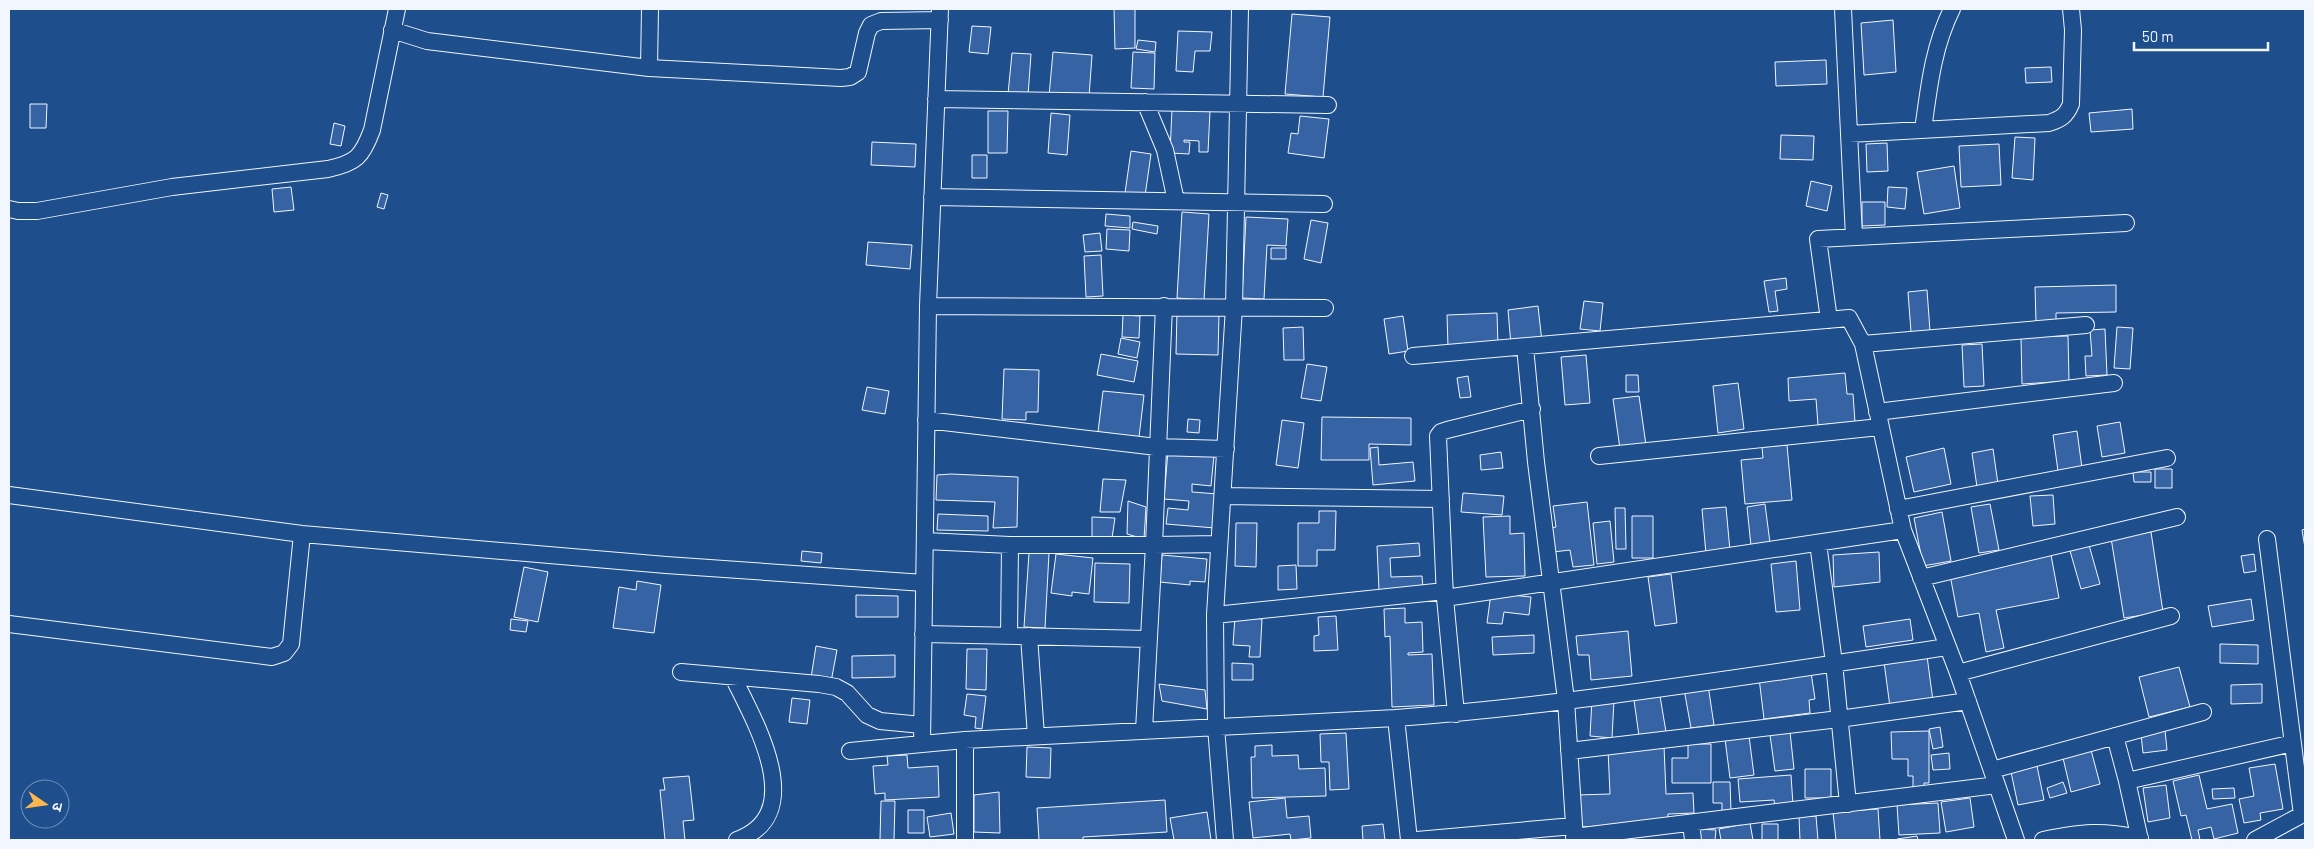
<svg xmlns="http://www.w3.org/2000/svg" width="2314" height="849" viewBox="0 0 2314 849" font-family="Barlow,'Noto Sans Devanagari',sans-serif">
<rect width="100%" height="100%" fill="#1f4e8c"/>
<!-- building -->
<path fill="#3563a3" stroke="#f2f6ff" d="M1114 9H1135V48L1115 49Z
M1292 14 1330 17 1323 97 1285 94Z
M1893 20 1896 72 1864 75 1861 23Z
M972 26 991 27 988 54 969 52Z
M1178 31 1212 32 1210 51H1195L1193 72 1176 71Z
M1138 40 1156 42 1155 52 1136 49Z
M1053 52 1092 55 1089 97 1049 96Z
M1133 52 1155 53 1154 89 1131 88Z
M1012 53 1031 54 1028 96 1008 94Z
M1826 60 1827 84 1776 86 1775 62Z
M2051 67 2052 82 2026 83 2025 68Z
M30 104H47L46 128H30Z
M1172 109 1210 111 1208 152H1199V141L1184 140V142H1190L1189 154 1170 153Z
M2132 109 2133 129 2091 132 2089 113Z
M988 111H1008L1007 153H988Z
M1051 113 1070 115 1067 155 1048 153Z
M1300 116 1329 119 1324 158 1288 153 1291 133 1298 134Z
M334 123 345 126 341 146 330 144Z
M1781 135 1814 136 1813 160 1780 159Z
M2015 137 2035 138 2033 180 2012 178Z
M872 142 916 144 915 167 871 165Z
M1887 143 1888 171 1867 172 1866 144Z
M1999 144 2001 185 1961 187 1959 146Z
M1131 151 1151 154 1145 196 1125 193Z
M972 155H987V178H972Z
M1954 166 1960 208 1924 214 1917 172Z
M1811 181 1832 186 1827 211 1806 206Z
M291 187 294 210 274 212 272 189Z
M1888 187 1907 188 1905 209 1887 207Z
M381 193 388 195 384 209 377 207Z
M1862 202H1885V225L1862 226Z
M1182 212 1209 214 1204 300 1177 298Z
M1106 214 1130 216V228L1105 226Z
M1246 217 1288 219 1286 246 1267 245 1264 299 1242 298Z
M1311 220 1328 223 1321 263 1304 259Z
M1133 222 1158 226 1157 234 1132 229Z
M1107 229 1130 230 1129 251 1106 249Z
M1100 233 1102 251 1085 252 1083 235Z
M868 242 912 245 910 269 866 265Z
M1271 248H1286V259H1271Z
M1101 255 1103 296 1086 297 1084 256Z
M1786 278 1787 289 1775 291 1778 311 1769 312 1764 281Z
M2116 285V312L2056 313V320L2036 321 2035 287Z
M1927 290 1930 331 1911 332 1908 292Z
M1584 301 1603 303 1600 331 1580 329Z
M1538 306 1542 342 1511 345 1508 310Z
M1177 312 1219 313 1218 355 1176 354Z
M1497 313 1498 346 1448 347 1447 315Z
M1123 315 1140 316 1139 338 1122 337Z
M1403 316 1408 351 1389 354 1384 319Z
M1303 327 1304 360H1284L1283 328Z
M2117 327 2133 328 2130 369 2114 368Z
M2105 329 2107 375 2086 376 2085 356H2092L2090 330Z
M2068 336 2069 381 2022 384 2021 337Z
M1121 338 1140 342 1137 358 1118 354Z
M1982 344 1984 386 1964 387 1962 345Z
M1101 354 1138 361 1134 382 1097 375Z
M1586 355 1590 403 1565 405 1561 357Z
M1307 364 1327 367 1321 401 1301 398Z
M1004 369 1039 370 1038 412H1026V420L1002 419Z
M1845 373 1847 394H1853L1855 422 1818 425 1816 399 1789 401 1788 378Z
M1626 375H1638L1639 392H1626Z
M1468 376 1471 397 1460 398 1457 378Z
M1738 383 1744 429 1718 433 1713 386Z
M867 387 889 391 885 414 862 410Z
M1103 391 1144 395 1139 437 1098 432Z
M1639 396 1646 445 1620 449 1613 399Z
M1322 417 1411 418V445L1369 444V460H1321Z
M1188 419 1200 420 1199 433 1187 432Z
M1282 420 1304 423 1298 468 1276 465Z
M2120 422 2125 453 2102 457 2097 426Z
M2077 431 2082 468 2058 471 2053 435Z
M1787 445 1792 500 1745 504 1741 460 1763 458 1762 447Z
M1378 447 1379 465 1413 462 1415 481 1373 485 1370 448Z
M1944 448 1951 484 1914 492 1906 457Z
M1993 449 1998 484 1977 487 1972 453Z
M1168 451 1214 455 1211 486 1192 484V492L1218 494 1215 528 1166 524 1168 508 1188 510 1189 501 1164 499Z
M1501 452 1503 468 1481 470 1480 455Z
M2155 469H2172V488H2155Z
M2133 472H2151V482H2134Z
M951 474 1018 477 1017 527 993 528 995 502 936 500 937 475Z
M1103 479 1126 480 1120 512H1100Z
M1463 493 1504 496 1502 515 1461 512Z
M2053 495 2055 524 2033 526 2030 496Z
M1128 501 1146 507 1144 539 1127 534Z
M1587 502 1594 565 1573 567 1570 550 1553 552 1550 528 1556 527 1553 506Z
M1765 504 1770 543 1751 546 1747 507Z
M1990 504 1999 550 1979 553 1971 507Z
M1726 507 1730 551 1706 554 1702 509Z
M1615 508H1625L1626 549H1616Z
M1319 511H1336L1335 550H1317V566H1298V523H1319Z
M1942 512 1951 561 1923 566 1914 518Z
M938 514 988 516V531L937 530Z
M1510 516V534L1524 533 1525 576 1486 577 1483 517Z
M1632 516H1653V558H1632Z
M1092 517 1115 518 1112 538H1092Z
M1610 521 1614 562 1597 564 1593 523Z
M1236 523H1257L1256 567 1235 566Z
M2305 529V548L2302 530Z
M2151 532 2163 612 2124 618 2111 538Z
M1419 543 1420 556 1390 558 1391 577 1422 576 1423 588 1379 590 1377 546Z
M2089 545 2100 584 2081 589 2070 551Z
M802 551 822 553 821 563 801 561Z
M1879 552 1880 582 1834 587 1833 555Z
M1029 553H1049L1045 628 1024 627Z
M1056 554 1093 558 1089 594 1072 592V596L1051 593Z
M2254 554 2256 571 2244 573 2241 556Z
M1162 555 1207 559 1205 582 1190 581V585L1160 582Z
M2051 555 2059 598 1996 610 2004 648 1986 652 1979 613 1958 617 1950 575Z
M1796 561 1800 610 1776 612 1771 564Z
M1095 563 1130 564 1129 603 1094 602Z
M1296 565 1297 589 1278 590V566Z
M524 567 548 572 538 622 514 617Z
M1671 574 1677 623 1655 626 1648 577Z
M637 581 661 585 654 633 613 628 619 587 636 590Z
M1491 593 1531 597 1529 615 1504 612 1502 624 1487 623Z
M856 595 898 596V617H856Z
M2251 599 2254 620 2212 627 2208 606Z
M1405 608V623L1422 622 1423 652 1408 653V655L1432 654 1434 705 1392 707 1390 636 1385 637 1384 609Z
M1336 616 1338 650 1314 651V636L1319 635 1318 617Z
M1235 617 1262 619 1260 657H1249L1250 646 1233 645Z
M511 619 528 621 526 632 510 630Z
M1910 619 1913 640 1866 647 1863 626Z
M1628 631 1632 676 1591 680 1589 655H1578L1576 636Z
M1534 635V653L1493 655 1492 637Z
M2220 644 2258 645V664L2220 663Z
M816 646 837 650 831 682 811 678Z
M967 649H987L986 690 966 689Z
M895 655V677L852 678V656Z
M1927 656 1933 701 1890 707 1884 662Z
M1232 663 1253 664V680H1232Z
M2179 667 2190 707 2149 717 2139 677Z
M1811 672 1815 699 1809 700 1810 713 1764 719 1759 678Z
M1159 684 1205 690 1207 709 1162 701Z
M2262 684V703L2231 704V685Z
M1708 685 1714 725 1691 728 1684 689Z
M967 694 986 696 982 729 975 728 976 717 964 715Z
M1660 696 1666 732 1639 736 1634 700Z
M792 698 810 700 807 724 789 722Z
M1592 699 1614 700 1612 738 1590 736Z
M1940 727 1943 747 1933 749 1929 729Z
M2165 730 2167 750 2143 753 2141 734Z
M1929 731V783H1924V790H1913V776H1908V759H1892L1891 732Z
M1790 732 1794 769 1775 771 1770 735Z
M1346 733 1349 789 1330 790 1329 762H1321L1320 734Z
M1749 736 1754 775 1730 778 1725 739Z
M1688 744H1711V783H1672V758H1688Z
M1272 745V756L1298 755 1299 769 1325 768 1326 796 1252 798 1251 757H1255V746Z
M1664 746 1666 794 1693 793 1694 813 1668 814V818L1648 820V824L1579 827 1577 795 1610 794 1608 749Z
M1027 747 1051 748 1050 778 1026 777Z
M2091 750 2100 784 2071 792 2063 758Z
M1949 753 1950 769 1933 770 1931 755Z
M907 755 908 768 938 766 939 797 885 800V793L875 794 873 766 888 765 887 756Z
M2275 764 2283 809 2260 813 2261 820 2244 823 2239 799 2254 796 2249 768Z
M2037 766 2044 800 2018 805 2011 772Z
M1805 769H1831V798H1805Z
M1791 775 1793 805 1775 806 1774 800 1740 802 1738 779Z
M2199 775 2207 809 2232 804 2238 833 2214 839 2211 827 2198 830 2200 840H2192L2186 815 2181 816 2173 781Z
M689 776 694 820 683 821 685 840H665L660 790H665L663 778Z
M1713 782H1730L1731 812 1722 813V803H1713Z
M2063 782 2067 793 2050 798 2047 788Z
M2166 785 2170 818 2148 822 2143 788Z
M2234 788 2235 798 2213 799 2212 789Z
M999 792 1000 833 974 832V795Z
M1285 798 1287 818 1309 816 1311 838 1291 840 1290 834 1253 838 1249 802Z
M1970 798 1974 827 1946 832 1941 802Z
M1165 800 1167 832 1083 837V840H1039L1037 808Z
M881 801H895L894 840H880Z
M1938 803 1940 833 1899 835 1897 805Z
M1878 809 1880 840H1836L1833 812Z
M908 810H924V833H908Z
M1207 812 1211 840H1174L1170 818Z
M951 813 954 834 930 837 927 817Z
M1816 816 1818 840H1800L1799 817Z
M1750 823 1753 840H1721L1719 829Z
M1383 824 1385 840H1363L1362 826Z
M1762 824H1778V840H1762Z
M1698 829 1716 830 1715 840H1698Z
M1917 836 1918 840H1897V839Z"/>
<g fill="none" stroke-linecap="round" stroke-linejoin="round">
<defs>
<path id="street" d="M940 9 928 306 922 744 965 740
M1843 9 1854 237
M392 30 427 41 649 68 841 78 850 77 858 72 867 33 871 25 881 21 940 20
M649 68 650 9
M936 99 1328 105
M1145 102 1165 150 1176 201
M1923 130C1929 87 1933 47 1952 9
M1849 134 2049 123C2061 119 2066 116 2071 104L2073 30 2071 9
M932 197 1324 204
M9 209 18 211H37L172 187 328 169C356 163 362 157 372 130L397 9
M928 306 1325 308
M1829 320 1818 239 2126 223
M1525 347 1536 462 1566 700 1575 840
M1413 356 1849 318 1863 344
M1877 412 2114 383
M926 420 1157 447 1226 449
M1599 456 1880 427
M9 495 302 534 666 565 924 583
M1223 496 1441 499
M1898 509 2167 458
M2267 539 2302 815
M925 541 1010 545H1154L1164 306
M1818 543 1834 663 1848 804
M1921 578 2177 517
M1445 598 1438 436 1441 432 1447 430 1532 409
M1215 615 1445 591
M9 624 272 657 284 653 291 644 302 534
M923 634 1148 639
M1009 636 1010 545
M1029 636 1036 736
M681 672 819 684 836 687 847 693 867 715 880 721 922 725
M1958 673 2171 616
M733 677C755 722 809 814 737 840
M1456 714 1445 598 1903 530
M1144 730 1154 545 1219 544
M2115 736 2127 781 2293 743
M850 751 922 744
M1569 751 1839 719 1968 701
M1992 770 2203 712
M2127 781 2140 840
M1691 823 1693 840
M1574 837 1997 785
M965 840V740L1396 718
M1225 840 1216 727 1215 615 1234 307 1240 9
M1409 840 1396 718C1581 704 1764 673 1948 647
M1417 840 1573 826
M2016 840 1958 673 1903 530 1863 344 2086 325
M2043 840C2083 832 2100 830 2140 838
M2255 840 2305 813"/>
</defs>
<!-- street casing -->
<use href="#street" stroke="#f2f6ff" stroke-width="18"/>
<!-- street -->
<use href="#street" stroke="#1f4e8c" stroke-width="16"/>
</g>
<!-- border -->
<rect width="2314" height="849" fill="none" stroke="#f2f6ff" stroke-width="20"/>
<!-- north arrow -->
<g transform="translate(45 804) rotate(103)"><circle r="24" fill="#1f4e8c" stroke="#7391ba"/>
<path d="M0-4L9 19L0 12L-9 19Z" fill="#ffb74d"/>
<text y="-8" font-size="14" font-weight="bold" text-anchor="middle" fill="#f2f6ff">उ</text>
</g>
<!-- scale -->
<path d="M2134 42v8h134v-8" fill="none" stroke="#f2f6ff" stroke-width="2.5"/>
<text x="2142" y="42" font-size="15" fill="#f2f6ff" stroke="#1f4e8c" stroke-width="4" paint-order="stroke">50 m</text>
</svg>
